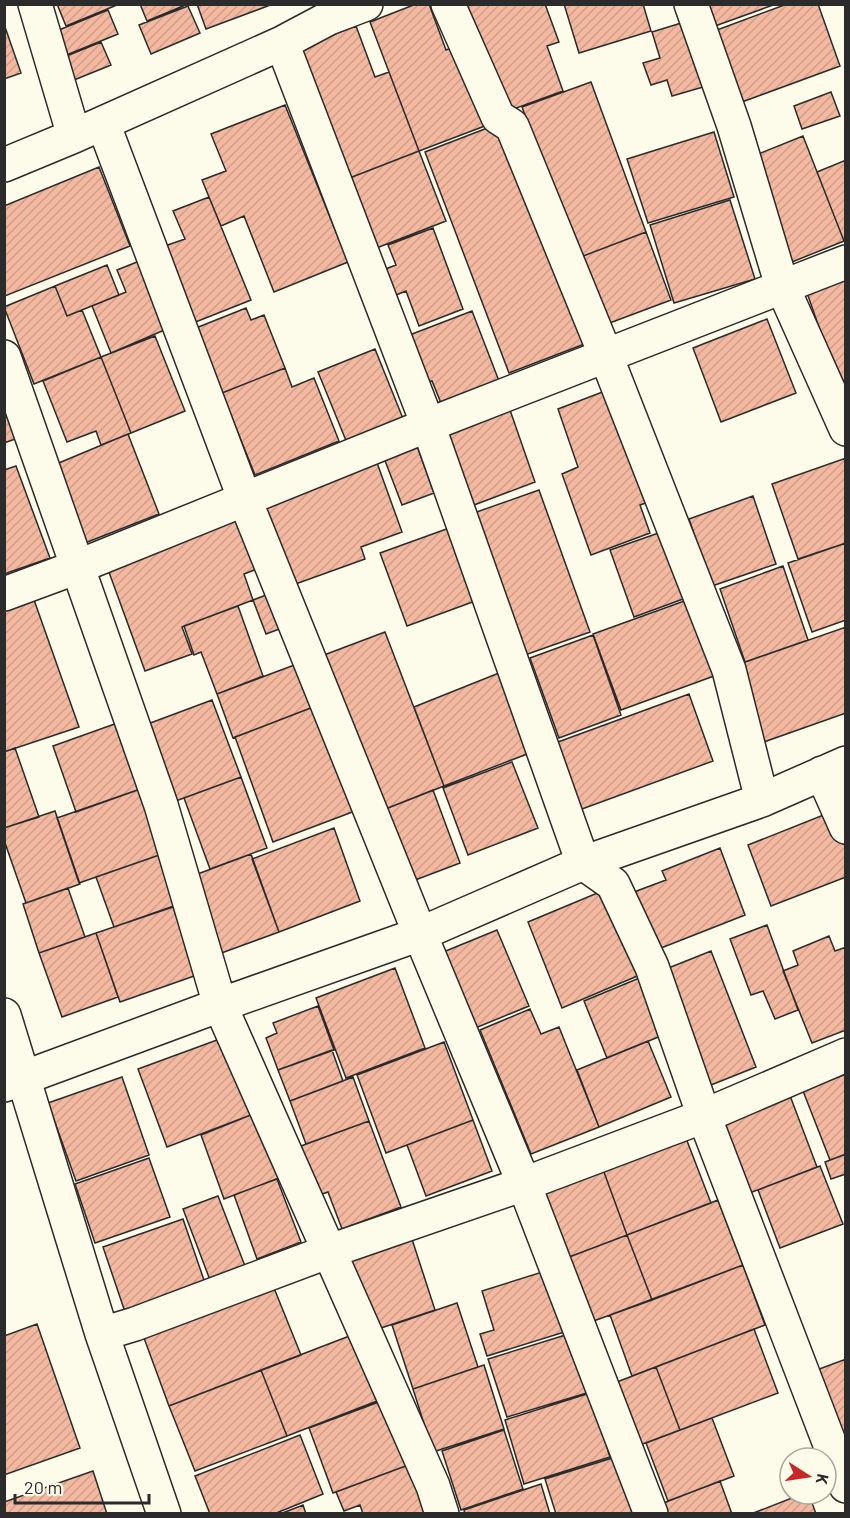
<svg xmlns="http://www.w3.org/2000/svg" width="850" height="1518" viewBox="0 0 850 1518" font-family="Barlow,sans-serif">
<defs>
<pattern id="building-hatch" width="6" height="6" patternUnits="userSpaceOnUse" patternTransform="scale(1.5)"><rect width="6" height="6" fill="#f2b8a0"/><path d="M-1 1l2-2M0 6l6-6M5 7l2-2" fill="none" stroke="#d09e8a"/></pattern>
</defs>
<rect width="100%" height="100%" fill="#fdfbea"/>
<!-- building -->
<path fill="url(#building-hatch)" stroke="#2b2b2b" stroke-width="1.5" d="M57 4H117V5L66 26Z
M140 4H182L183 6 147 21Z
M197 4H273L206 29Z
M416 4H429L446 50 459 45 490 124 419 151 370 22Z
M457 4H545L559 42 547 46 563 91 497 115Z
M564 4H643L651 31 579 53Z
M707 4H776L715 26Z
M787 4H818L840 66 742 102 717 30Z
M188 6 200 33 151 54 139 25Z
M108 10 118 34 64 56 54 32Z
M691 20 710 85 672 96 667 80 651 85 643 63 660 58 652 32Z
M4 24 21 73 4 79Z
M356 26 375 77 389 72 419 151 347 179 298 48Z
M101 42 111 65 74 80 64 57Z
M591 82 646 232 578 258 522 107Z
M831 92 840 116 802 129 794 106Z
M285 105 348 262 274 292 244 216 221 226 202 180 226 171 211 134Z
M503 122 587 343 509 373 425 152Z
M714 132 734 197 648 223 627 159Z
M803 136 844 241 792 262 751 157Z
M419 151 446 221 374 249 347 179Z
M846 160V241H844L817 172Z
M99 167 130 246 5 296 4 206Z
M209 197 251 300 193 323 162 247 185 239 173 211Z
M730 200 755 279 674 303 650 225Z
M433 228 463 309 419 326 406 291 391 297 380 271 396 265 388 245Z
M646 232 671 300 599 327 578 258Z
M142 260 169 328 111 353 92 306 126 292 117 270Z
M107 265 119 295 67 316 55 286Z
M846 273V380L838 382 805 287Z
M55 286 67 316 82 310 101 357 34 384 4 307Z
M246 308 251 320 264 315 285 368 222 393 196 328Z
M472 311 499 381 441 403 432 381 425 383 407 336Z
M767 319 796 393 721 422 693 348Z
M155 336 185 411 131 433 101 357Z
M375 349 404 421 347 443 318 372Z
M101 357 131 433 101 445 96 431 67 442 43 381Z
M285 368 292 387 314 378 339 441 255 475 222 393Z
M4 383 24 436 4 443Z
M613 388 654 500 640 505 650 533 591 555 562 474 578 467 558 409Z
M510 410 535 482 474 505 448 433Z
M128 434 159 514 85 543 54 465Z
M417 446 434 493 402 505 384 458Z
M846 458V543L798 559 772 484Z
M376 460 402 532 361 547 365 559 290 586 260 503Z
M16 466 50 558 4 574V470Z
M539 490 590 632 522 656 471 514Z
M753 496 776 564 712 586 689 519Z
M237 515 257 569 244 574 253 600 182 627 192 654 145 671 106 564Z
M452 527 478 600 407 626 380 553Z
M670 529 694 595 634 617 610 550Z
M846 543V620L812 632 788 563Z
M783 566 808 640 745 662 720 589Z
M277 591 290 625 266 634 253 600Z
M33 597 79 727 4 752V607Z
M687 600 714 676 621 710 593 634Z
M238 606 263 676 217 694 201 652 194 655 184 626Z
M846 627V713L761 743 734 666Z
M385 632 444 786 383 810 324 655Z
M593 635 621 715 559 738 530 658Z
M305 661 321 704 233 738 217 694Z
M504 671 535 751 444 786 414 707Z
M689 694 713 761 571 813 547 746Z
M212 700 241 777 173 802 145 725Z
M316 706 355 811 273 842 235 737Z
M123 721 146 787 76 812 53 746Z
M15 748 39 817 4 828V752Z
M512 762 538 828 468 855 443 788Z
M241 777 267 848 210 869 184 798Z
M146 787 168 852 79 883 57 818Z
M433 790 460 863 410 882 383 810Z
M55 811 80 884 26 903 4 840V828Z
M831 812 846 849V877L771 906 748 845Z
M334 828 360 901 279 932 252 859Z
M720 848 745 915 656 950 634 892 666 880 662 871Z
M168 852 185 902 114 927 96 877Z
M251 854 279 932 216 955 187 878Z
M68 888 85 937 39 953 23 904Z
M607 889 642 974 562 1008 528 922Z
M173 907 197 975 120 1002 96 933Z
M767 925 798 1010 775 1019 763 991 751 995 730 939Z
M497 930 529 1006 468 1031 436 955Z
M96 933 118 997 62 1017 39 953Z
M829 936 835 951 846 947V1030L812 1043 783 971 798 965 793 951Z
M711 951 756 1067 701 1089 656 973Z
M395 968 425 1048 346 1078 316 998Z
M649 974 673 1031 607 1058 584 1001Z
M318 1006 334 1050 278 1070 266 1038 277 1033 273 1023Z
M530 1009 541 1034 559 1027 599 1127 531 1154 480 1030Z
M228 1036 256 1113 167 1147 138 1069Z
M648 1041 671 1097 599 1127 577 1070Z
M444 1042 473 1120 386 1153 357 1075Z
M332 1050 343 1081 290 1101 278 1070Z
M846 1074V1154L830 1160 803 1091Z
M122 1077 149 1155 76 1181 48 1103Z
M353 1077 369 1121 306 1144 290 1101Z
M789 1093 817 1167 747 1194 719 1121Z
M256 1113 284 1176 224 1199 201 1135Z
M473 1120 492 1171 426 1196 407 1145Z
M369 1121 401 1207 342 1229 328 1192 319 1195 301 1146Z
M684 1133 711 1203 627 1235 601 1164Z
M846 1154V1174L831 1179 825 1162Z
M149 1158 170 1217 95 1243 75 1184Z
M601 1164 627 1235 564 1259 537 1189Z
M820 1166 843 1224 780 1248 758 1190Z
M277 1179 301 1242 257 1259 234 1195Z
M218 1196 245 1266 210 1280 183 1209Z
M718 1200 743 1265 652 1300 627 1235Z
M183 1219 205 1283 125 1312 103 1247Z
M410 1233 435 1310 372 1331 346 1253Z
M627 1235 652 1300 588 1323 564 1259Z
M743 1265 765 1325 632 1376 610 1315Z
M552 1269 571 1330 487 1356 480 1334 494 1330 482 1291Z
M274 1288 301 1355 169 1406 144 1338Z
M457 1303 478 1367 413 1389 392 1325Z
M37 1324 80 1448 4 1475V1336Z
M754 1329 778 1393 680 1430 656 1367Z
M572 1333 590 1392 507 1417 488 1359Z
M352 1335 377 1401 287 1436 261 1370Z
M846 1359V1438L840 1440 814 1371Z
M484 1365 504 1429 433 1452 413 1389Z
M656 1367 680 1430 632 1448 609 1385Z
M261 1370 287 1436 195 1471 169 1406Z
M590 1393 610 1457 524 1484 505 1420Z
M387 1399 411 1464 333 1493 309 1428Z
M712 1418 734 1476 668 1501 646 1443Z
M504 1430 523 1489 461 1510 442 1451Z
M300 1435 323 1494 274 1514H210L195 1476Z
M622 1455 640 1514H556L545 1479Z
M411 1464 430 1514H363L360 1505 344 1511 336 1492Z
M93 1471 107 1514H4V1502Z
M720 1481 732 1514H665L661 1504Z
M541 1484 550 1514H465L464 1510Z
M802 1494H809L816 1514H751Z
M303 1505 306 1514H280Z"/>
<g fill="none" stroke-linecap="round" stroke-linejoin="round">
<defs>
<path id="minor" d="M35 4 74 136
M448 4 498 117 512 126 606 356 729 670 762 800
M691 4 734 126 782 286 846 429
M282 43 428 425 583 863 613 884 652 967 704 1116 846 1486
M103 123 245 500 420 934 524 1184 651 1514
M4 165 74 136 282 43 329 18 366 4
M4 357 161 805 220 1005 433 1486 442 1514
M4 594 77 567 428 425 846 262
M822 773 846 827
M4 1015 102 1334 164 1514
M4 1085 220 1005 420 934 583 863 762 800 846 763
M102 1334 135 1324 327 1252 524 1184 704 1116 846 1055"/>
</defs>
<!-- minor casing -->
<use href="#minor" stroke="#2b2b2b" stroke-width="36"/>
<!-- minor -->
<use href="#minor" stroke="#fdfbea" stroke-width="33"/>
</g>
<!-- border -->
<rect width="850" height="1518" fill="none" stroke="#2b2b2b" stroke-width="12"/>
<!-- north arrow -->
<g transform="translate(808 1476) rotate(102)"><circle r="28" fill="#fdfbea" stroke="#a9a89e" stroke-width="1.5"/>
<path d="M0-4.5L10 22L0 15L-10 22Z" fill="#c62828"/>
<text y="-9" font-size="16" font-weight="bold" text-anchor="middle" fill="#2b2b2b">K</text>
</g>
<!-- scale -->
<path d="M15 1494v9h134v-9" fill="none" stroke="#2b2b2b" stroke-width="3"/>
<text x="24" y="1494" font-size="18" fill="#2b2b2b" stroke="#fdfbea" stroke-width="4.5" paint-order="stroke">20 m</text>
</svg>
